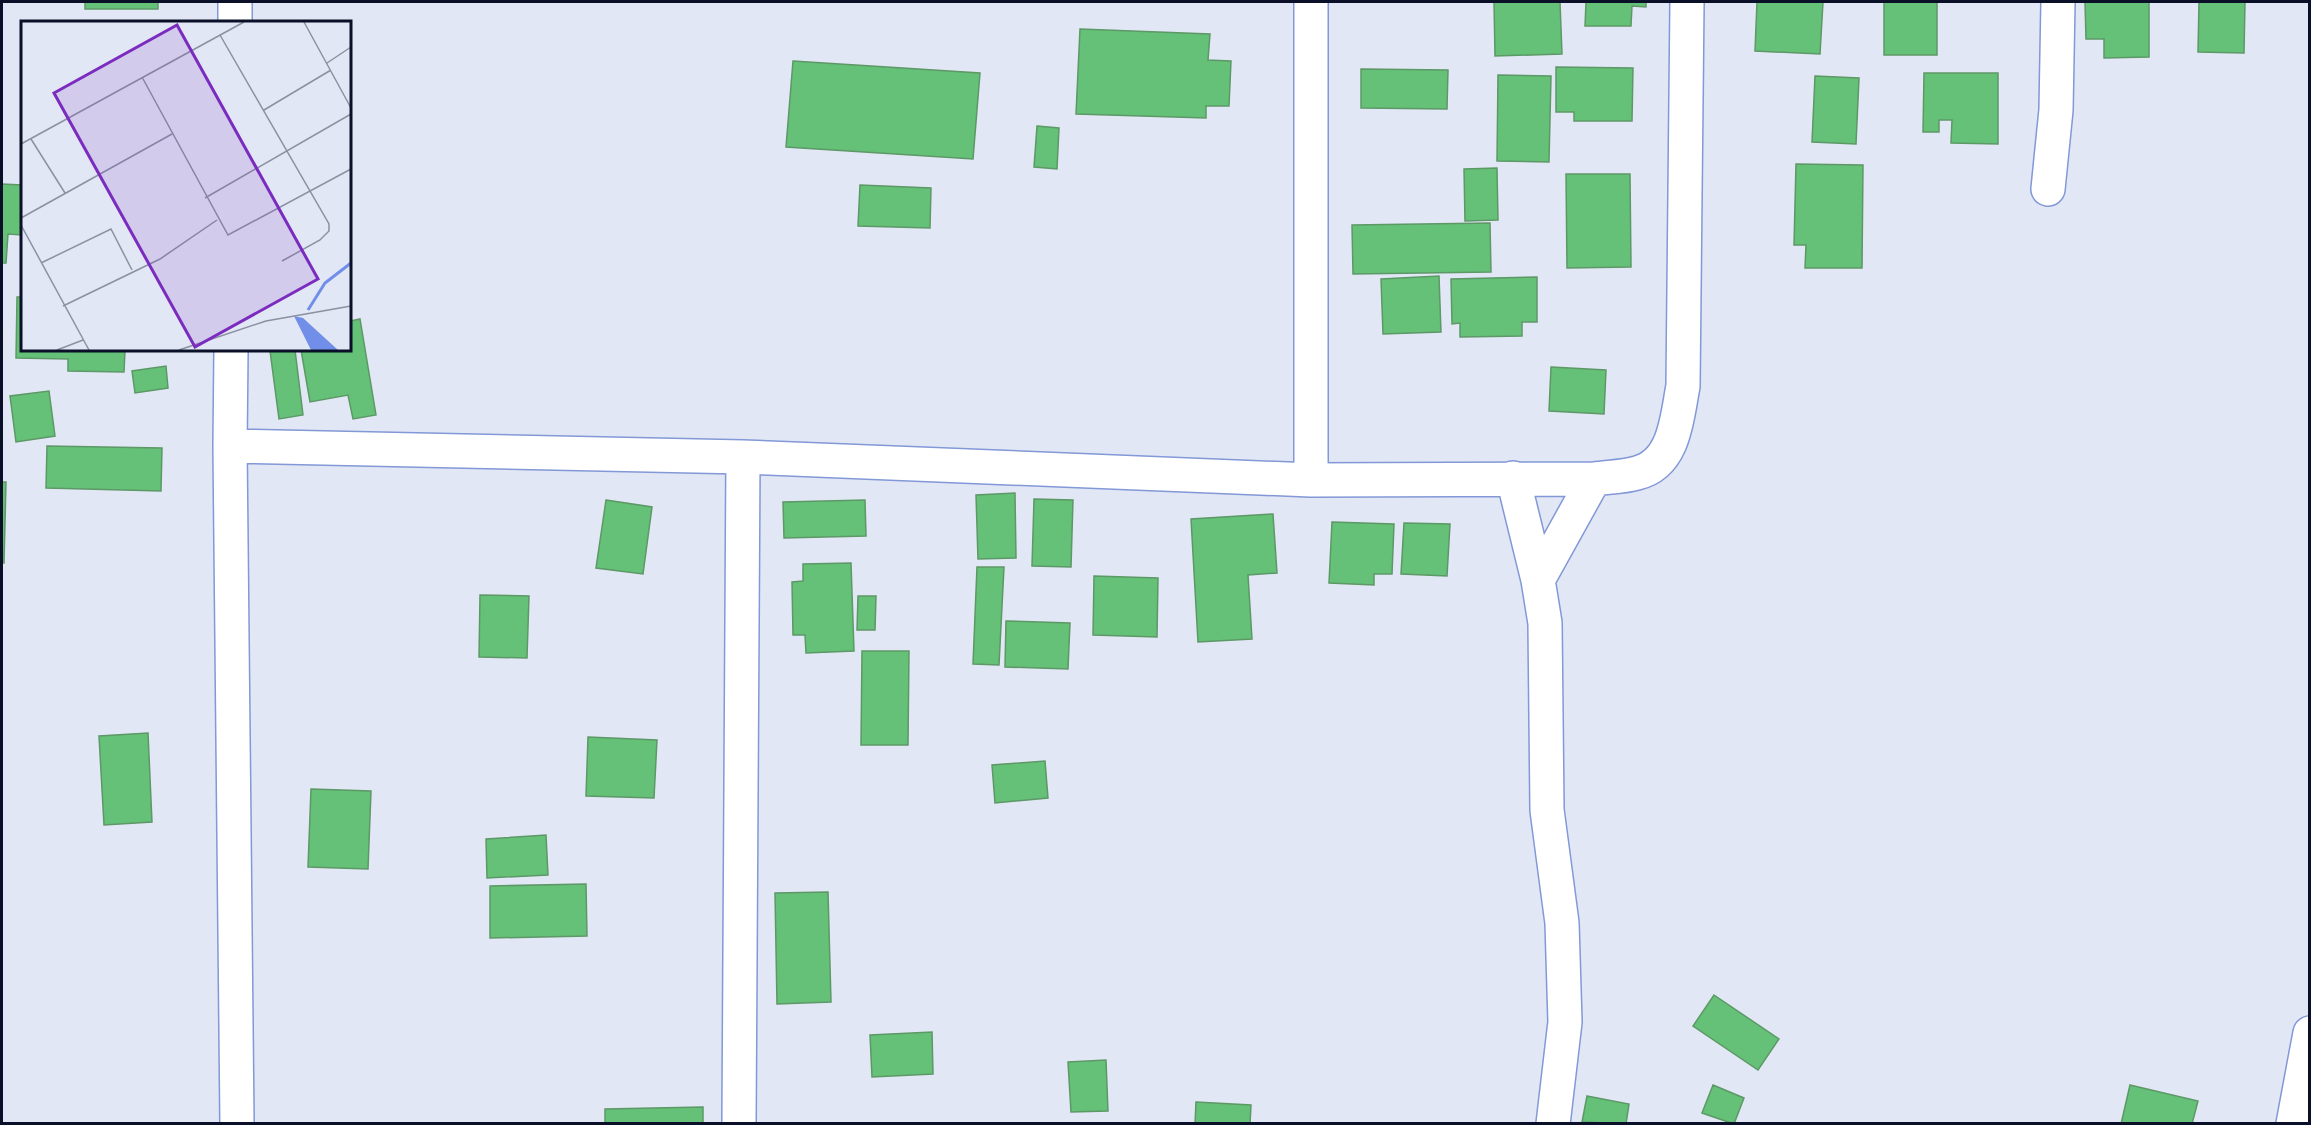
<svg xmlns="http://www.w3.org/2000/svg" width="2311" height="1125" viewBox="0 0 2311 1125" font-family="'Nunito Sans',sans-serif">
<rect width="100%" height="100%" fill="#e2e7f5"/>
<!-- building -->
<path fill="#64c177" stroke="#5d9867" stroke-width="1.5" d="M85 2H158V9H85Z
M1494 2H1560L1562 54 1495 56Z
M1586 2H1646V7L1632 6 1631 26H1585Z
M1757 2H1823L1820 54 1755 51Z
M1884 2H1937V55H1884Z
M2085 2H2149V57L2104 58V39H2086Z
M2199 2H2245L2244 53 2198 52Z
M1080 29 1210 34 1208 60 1231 61 1229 106H1206V118L1076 114Z
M793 61 980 73 973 159 786 147Z
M1556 67 1633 68 1632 121H1574V112H1556Z
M1361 69 1448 70 1447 109 1361 108Z
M1924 73H1998V144L1951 143 1952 120H1939V132H1923Z
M1498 75 1551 76 1549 162 1497 161Z
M1815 76 1859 78 1856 144 1812 142Z
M1037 126 1059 128 1057 169 1034 167Z
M1796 164 1863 165 1862 268H1805L1806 245H1794Z
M1497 168 1498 220 1465 221 1464 169Z
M1566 174H1630L1631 267 1567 268Z
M2 184 22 185V235L8 234 6 263H2Z
M860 185 931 188 930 228 858 226Z
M1490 223 1491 272 1353 274 1352 225Z
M1439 276 1441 332 1383 334 1381 279Z
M1537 277V322H1522V336L1460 337V323L1452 324 1451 279Z
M17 297H22V350H125L124 372 68 371V359L16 358Z
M360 319 376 415 353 419 348 395 310 402 301 350H350V321Z
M295 350 303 415 279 419 270 351Z
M166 366 168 388 135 393 132 371Z
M1551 367 1606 370 1604 414 1549 411Z
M49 391 55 436 16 442 10 396Z
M47 446 162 448 161 491 46 488Z
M2 482H6L4 563H2Z
M1015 493 1016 558 978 559 976 495Z
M1034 499 1073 500 1071 567 1032 566Z
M606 500 652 507 643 574 596 568Z
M865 500 866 536 784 538 783 502Z
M1273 514 1277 573 1248 575 1252 639 1198 642 1191 519Z
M1332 522 1394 524 1392 574H1374V585L1329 583Z
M1404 523 1450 524 1447 576 1401 574Z
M851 563 854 651 806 653 805 635H793L792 582 803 581V564Z
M977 567H1004L999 665 973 664Z
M1094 576 1158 578 1157 637 1093 635Z
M480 595 529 596 527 658 479 657Z
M858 596H876L875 630H857Z
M1006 621 1070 623 1068 669 1005 667Z
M862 651H909L908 745H861Z
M148 733 152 822 104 825 99 736Z
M588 737 657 740 654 798 586 796Z
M1045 761 1048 798 995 803 992 765Z
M311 789 371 791 368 869 308 867Z
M546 835 548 875 487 878 486 839Z
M586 884 587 936 490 938V886Z
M828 892 831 1002 777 1004 775 893Z
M1714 995 1779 1039 1758 1070 1693 1026Z
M932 1032 933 1074 872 1077 870 1035Z
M1106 1060 1108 1111 1071 1112 1068 1062Z
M1713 1085 1744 1098 1734 1124 1702 1113Z
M2130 1085 2198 1101 2192 1124H2121Z
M1587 1096 1629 1104 1626 1124 1582 1122Z
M1196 1102 1251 1105 1250 1124H1195Z
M703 1107V1124H605V1109Z"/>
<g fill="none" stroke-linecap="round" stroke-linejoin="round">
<defs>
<path id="minor" d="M1311 2V480
M235 22V2
M2048 189 2056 110 2058 2
M231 350 230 446 237 1124
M230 446 743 457 1311 480 1594 479C1608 477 1624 477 1637 473 1675 464 1677 417 1683 386L1687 2
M1513 478 1538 580 1545 623 1547 810 1562 923 1565 1022 1553 1124
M1538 580 1594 479
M739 1124 743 457
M2293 1124 2310 1033"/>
</defs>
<!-- minor casing -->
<use href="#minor" stroke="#8298d7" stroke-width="36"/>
<!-- minor -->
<use href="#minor" stroke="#fff" stroke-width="33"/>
</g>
<!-- overview -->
<g transform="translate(21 21)">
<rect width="330" height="330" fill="#e2e7f5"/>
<path d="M273 295 282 297 317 329H290Z" fill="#718fe9"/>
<path fill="none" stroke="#718fe9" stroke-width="3" d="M287 289 304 262 330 242"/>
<path fill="none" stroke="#8b91a3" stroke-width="1.5" d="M283 1 330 87M199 14 308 203V210L299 219 261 240M306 42 330 26M121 56 207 214 330 148M243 89 310 49M10 118 44 172M0 123 223 1M184 177 330 93M0 197 151 113M0 204 68 329M20 242 90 208 111 249M42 285 139 238 196 199M36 329 62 319M158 329 245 300 330 285"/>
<path fill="#7b2cbf" fill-opacity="0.15" stroke="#7b2cbf" stroke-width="3" d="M156 4 297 258 174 326 33 72Z"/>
<rect width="330" height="330" fill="none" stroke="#091027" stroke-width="3"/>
</g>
<!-- border -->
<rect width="2311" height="1125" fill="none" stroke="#091027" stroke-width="6"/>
</svg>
